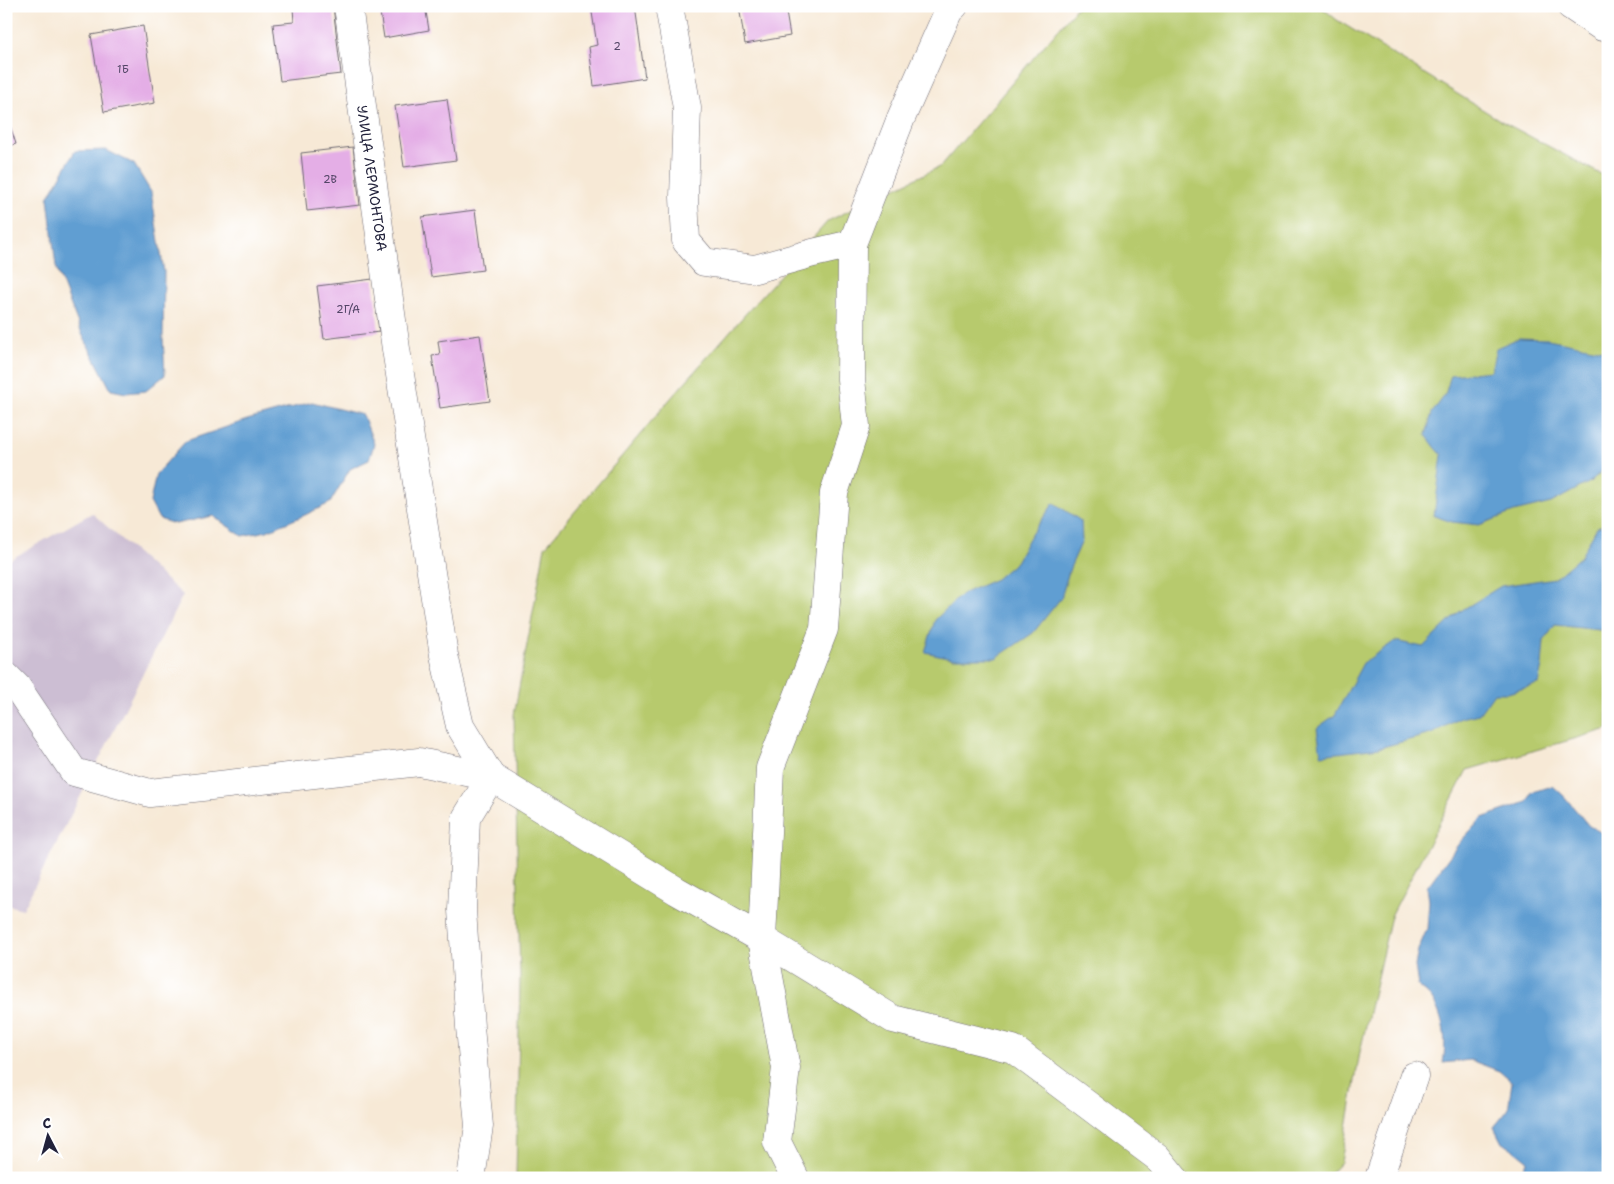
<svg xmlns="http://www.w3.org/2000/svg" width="1614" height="1184" viewBox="0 0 1614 1184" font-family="'Shantell Sans',sans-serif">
<rect width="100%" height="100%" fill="#fff"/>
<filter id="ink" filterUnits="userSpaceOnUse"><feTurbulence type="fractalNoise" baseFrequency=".02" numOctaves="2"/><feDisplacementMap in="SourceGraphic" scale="10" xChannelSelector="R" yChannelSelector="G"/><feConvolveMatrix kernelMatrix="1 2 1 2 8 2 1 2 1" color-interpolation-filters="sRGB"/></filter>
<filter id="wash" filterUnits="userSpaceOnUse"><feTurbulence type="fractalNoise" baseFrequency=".0096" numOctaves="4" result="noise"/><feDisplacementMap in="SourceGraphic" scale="20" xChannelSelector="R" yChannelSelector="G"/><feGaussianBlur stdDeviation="1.12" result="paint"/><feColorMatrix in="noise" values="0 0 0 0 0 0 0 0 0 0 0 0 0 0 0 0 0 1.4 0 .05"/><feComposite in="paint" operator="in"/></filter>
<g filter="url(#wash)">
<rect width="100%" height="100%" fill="#f7e9d6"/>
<!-- industrial -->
<path fill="#ccbed3" d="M92 513 183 595 23 909 6 905V562Z"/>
<!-- green -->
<path fill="#b7ca6d" stroke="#6c7654" d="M1078 6H1320L1337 20 1503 122 1608 178V729L1467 770 1391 916 1360 1052 1341 1162 1326 1178H516L520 980 514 715 545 547 671 398 828 221 941 166Z"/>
<!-- water -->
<path fill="#619ed2" stroke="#426086" d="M106 150 134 164 151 192 164 272 163 337 165 375 146 391 126 393 111 390 82 334 56 267 48 198 75 151Z
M1519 338 1548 339 1608 351V465L1590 482 1551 503 1514 512 1479 525 1452 522 1434 516 1442 455 1435 447 1426 435 1432 413 1445 395 1451 375 1491 371 1496 348Z
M312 402 363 415 374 444 369 460 350 469 330 503 305 515 267 531 242 536 213 516 175 524 159 519 150 502 156 474 186 441 247 420Z
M1054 503 1081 521 1082 541 1070 568 1061 598 1033 633 996 658H952L925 652 935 620 962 594 996 579 1016 562 1032 533Z
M1608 523V631L1555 625 1544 641 1542 666 1538 684 1508 693H1494L1479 714 1461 718 1431 734 1379 748 1321 755 1317 728 1335 715 1363 663 1395 641 1423 647 1459 612 1501 586 1555 578 1581 556 1597 527Z
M1553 786 1564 796 1589 826 1608 836V1178H1517L1528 1161 1513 1149 1502 1143 1494 1127 1508 1110 1512 1082 1499 1071 1470 1060 1443 1063C1447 1041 1444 1018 1432 999 1429 994 1422 990 1418 986L1415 966 1418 950 1427 929 1429 901 1427 887 1460 842 1482 818 1527 802 1532 792Z"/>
<g id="blocks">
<!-- building -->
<path fill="#e4aee6" d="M306 6H333L341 74 280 81 273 24 294 22 293 8Z
M379 6H425L429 30 384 38Z
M591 6H635L645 78 594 86 589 47 597 45Z
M739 6H785L790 36 745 44Z
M143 26 155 103 104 112 91 35Z
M447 99 456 160 404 167 395 106Z
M6 113 16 144 6 147Z
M353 147 360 205 307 211 301 153Z
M475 210 483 270 431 277 422 217Z
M373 279 379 332 324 339 317 286Z
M480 335 490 401 440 408 432 356 440 355 438 341Z"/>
</g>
</g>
<g filter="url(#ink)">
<use href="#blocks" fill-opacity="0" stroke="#6d6871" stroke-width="1"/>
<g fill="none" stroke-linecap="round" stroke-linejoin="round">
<defs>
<g id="minor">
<path id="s1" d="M348 6 396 349 444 655 460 726 491 777"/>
<path d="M669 6 687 108 684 197 686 241 704 262 755 269 813 253 852 244"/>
<path d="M1571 6 1602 27 1608 20"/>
<path d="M6 676 17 687 74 772 150 793 419 762 491 777 677 891 762 939 893 1019 1013 1049 1157 1157 1174 1178"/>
<path d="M471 1178 479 1126 470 1027 462 910 466 818 491 777"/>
<path d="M795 1178 777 1142 786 1068 762 939 770 768 824 629 834 493 856 426 851 379 852 244 901 118 949 10 954 6"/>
<path d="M1379 1178 1414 1076"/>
</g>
</defs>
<!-- minor casing -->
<use href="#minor" stroke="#6d6871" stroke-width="29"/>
<!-- minor -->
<use href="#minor" stroke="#fff" stroke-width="28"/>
</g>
</g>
<g text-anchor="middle" stroke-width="5" stroke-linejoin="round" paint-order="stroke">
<!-- number labels -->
<g font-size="11" fill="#524566">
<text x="617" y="50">2</text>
<text x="123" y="73">1Б</text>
<text x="330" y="183">2В</text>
<text x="348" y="313">2Г/А</text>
</g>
<!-- street labels -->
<g font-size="14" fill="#22223b" stroke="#fff">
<text dy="5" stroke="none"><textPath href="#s1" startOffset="174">УЛИЦА ЛЕРМОНТОВА</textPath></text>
</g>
</g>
<!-- margin -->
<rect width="1614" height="1184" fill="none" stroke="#fff" stroke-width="25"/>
<!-- north arrow -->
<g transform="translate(48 1136) rotate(354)" stroke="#ffffff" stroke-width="4" paint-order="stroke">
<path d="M0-4L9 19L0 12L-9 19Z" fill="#22223b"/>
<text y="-8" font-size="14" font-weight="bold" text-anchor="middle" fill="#22223b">С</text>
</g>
</svg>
